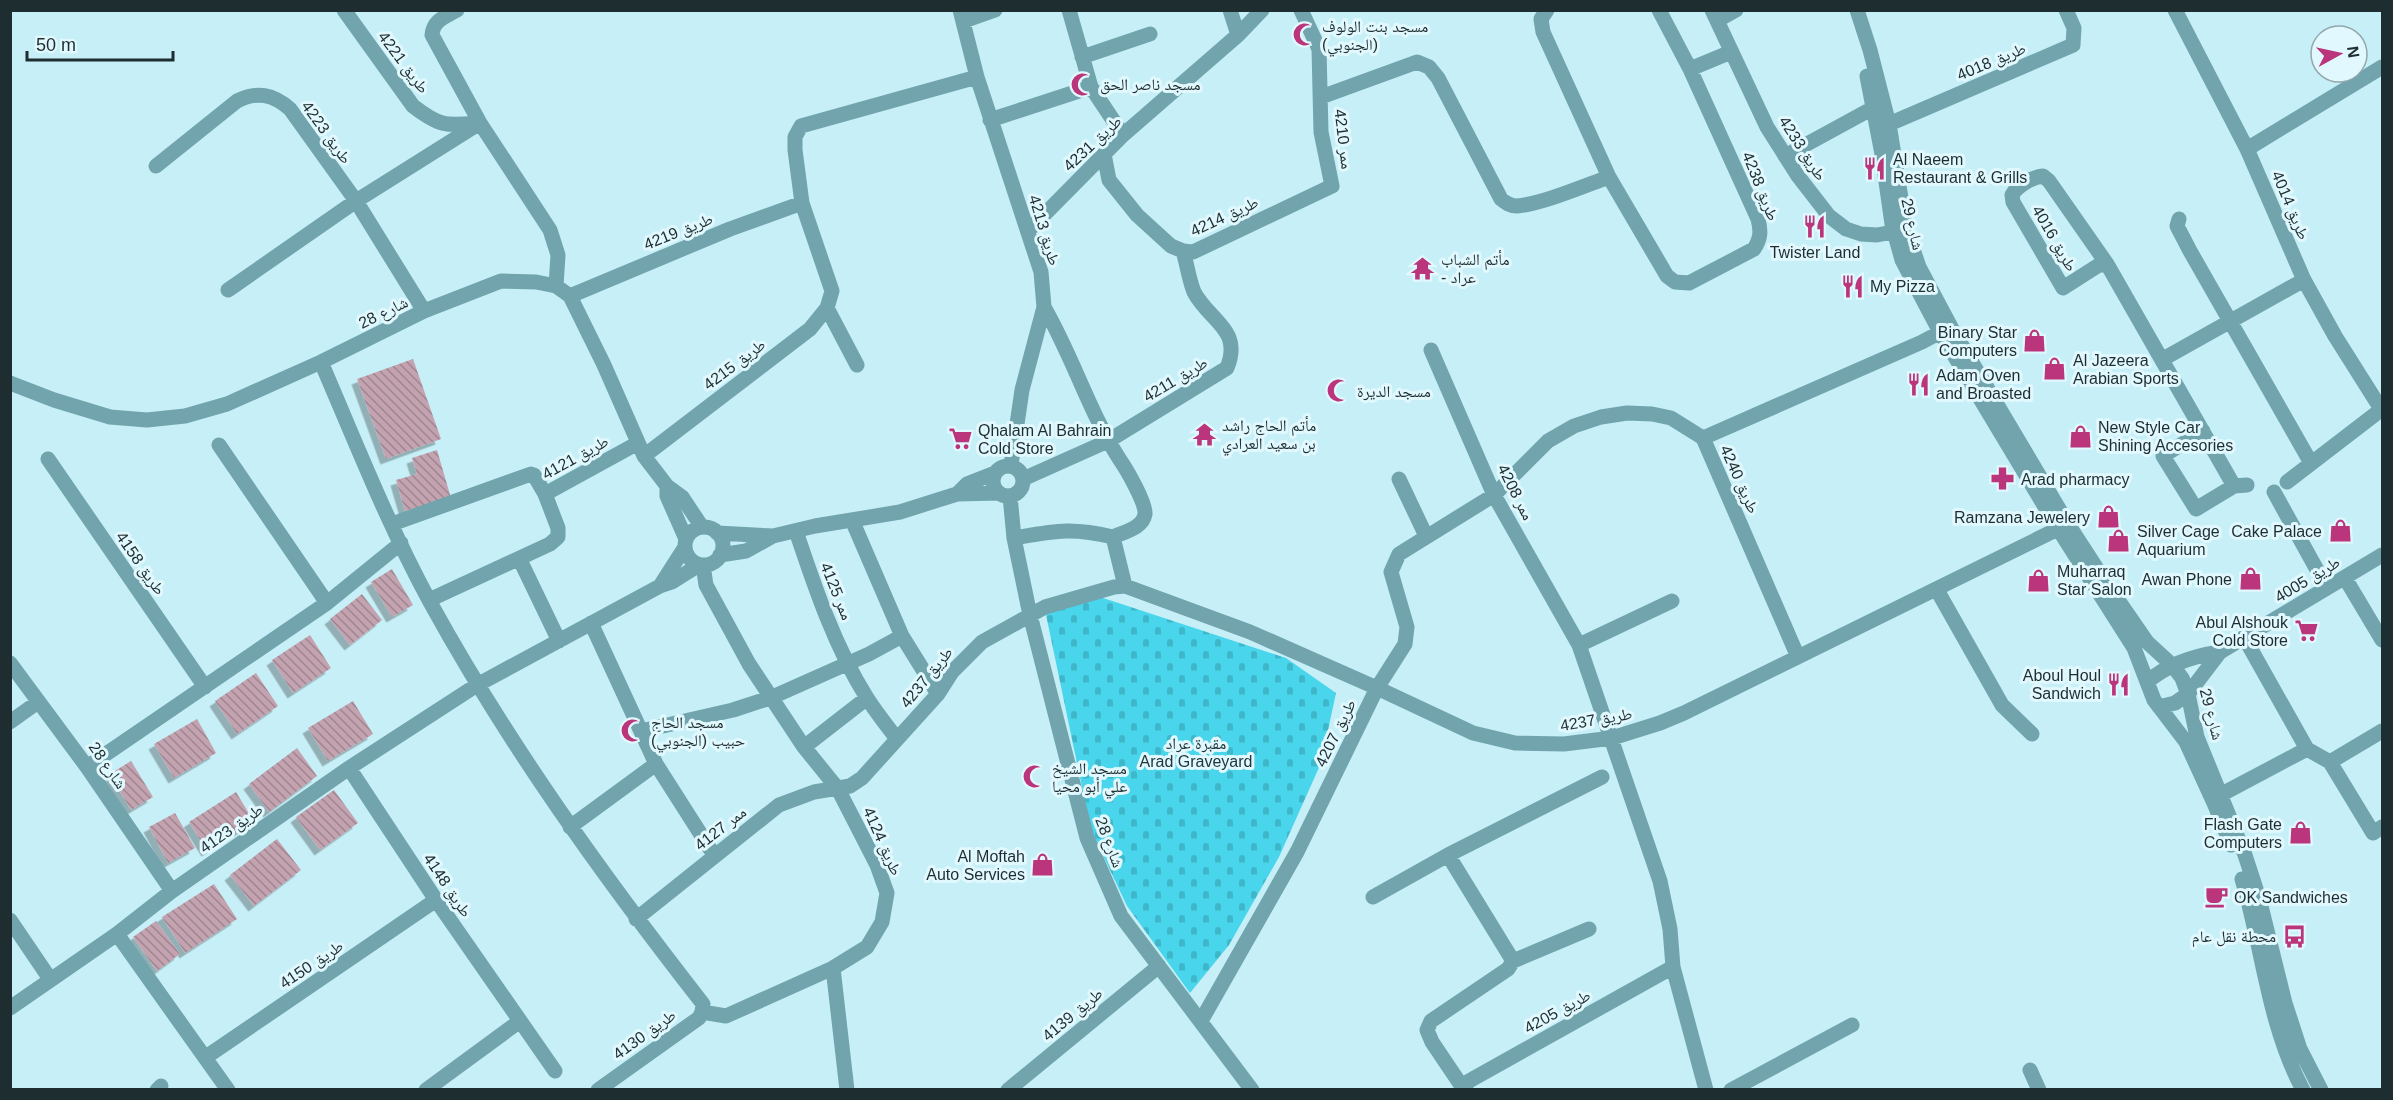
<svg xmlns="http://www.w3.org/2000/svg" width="2393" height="1100" viewBox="0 0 2393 1100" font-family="Arial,'Noto Naskh Arabic',sans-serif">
<defs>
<pattern id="cemetery-stones" width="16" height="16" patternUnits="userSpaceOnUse" patternTransform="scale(1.5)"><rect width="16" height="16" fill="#49d5ec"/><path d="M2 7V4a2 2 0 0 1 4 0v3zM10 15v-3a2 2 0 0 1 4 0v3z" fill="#3fb7cb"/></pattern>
<pattern id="building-back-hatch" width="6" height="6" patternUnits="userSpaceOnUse" patternTransform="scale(1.5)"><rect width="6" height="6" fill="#c4a3b0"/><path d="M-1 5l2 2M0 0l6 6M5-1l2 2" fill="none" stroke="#9f8590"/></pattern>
<filter id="shadow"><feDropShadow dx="-5.5" dy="5.5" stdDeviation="0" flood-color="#0004"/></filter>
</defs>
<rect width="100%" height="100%" fill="#c7eff7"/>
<!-- cemetery -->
<path fill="url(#cemetery-stones)" d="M1094 595 1286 658 1336 693 1321 763 1279 857 1229 945 1190 993 1127 906 1091 830 1045 610Z"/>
<!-- building -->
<path fill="url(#building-back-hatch)" filter="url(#shadow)" d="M413 359 441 439 386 459 357 379Z
M437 450 451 498 405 511 396 480 417 474 412 458Z
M392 569 413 605 392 617 371 582Z
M362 594 382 620 350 645 330 619Z
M310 635 331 668 293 693 272 660Z
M256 673 278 706 237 734 215 701Z
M353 701 373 734 328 761 308 728Z
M197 719 216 753 174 778 154 744Z
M297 748 317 776 269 812 249 784Z
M131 761 153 797 131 810 110 774Z
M334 790 358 823 320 850 296 817Z
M236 792 254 822 207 851 189 822Z
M175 813 195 848 168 863 149 827Z
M277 839 301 870 254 906 230 875Z
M214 884 237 919 185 953 162 917Z
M156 921 180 954 157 971 133 937Z"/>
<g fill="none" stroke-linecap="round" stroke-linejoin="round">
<!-- minor -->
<path stroke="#71a4ad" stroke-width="15" d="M344 10 413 106C439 126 445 126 477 123
M457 10C445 17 433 20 432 35L480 123 550 230 558 255 556 286
M960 10 977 77 1041 272 1044 307 1022 390 1011 465
M1069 10 1091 87 1123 135
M1230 10 1238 35
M1547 10 1541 19 1543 32 1609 177 1667 276 1675 282 1689 283 1754 249C1761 238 1761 231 1758 219L1690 69 1659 10
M1712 10 1767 127 1798 176 1829 216 1846 229 1861 234 1877 235 1903 230
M1857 10 1870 50 1889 124 1906 229 1919 267 1951 327 2068 524 2107 584 2147 642 2172 665 2182 678 2188 694 2197 737 2245 855 2259 898 2285 1003 2300 1049 2321 1090
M2175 10 2247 149 2304 280 2335 336 2381 409
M1718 20 1736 10
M964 21 995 10
M1082 57 1150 34
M1690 69 1731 52
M1867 76 1882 154 1892 224 1902 260 1940 332 2059 530 2134 648 2154 700 2186 742 2214 803 2231 845
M1321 97 1417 62 1429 67 1438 78 1501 199C1506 203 1510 206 1517 206 1542 204 1584 186 1609 177
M990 120 1091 87
M1889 124 2073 45 2074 28 2066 10
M2247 149 2382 67
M1104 154 1109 180 1137 215 1171 246 1183 251 1193 252 1332 186 1321 132 1319 49 1301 10
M1785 156 1873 108
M156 166 237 101C257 91 273 94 290 109L356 201 424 311
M2179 219 2177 226 2190 251 2311 463
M1028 231 1123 135 1238 35 1262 10
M2107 264 2099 265 2063 288 2013 202 2012 195C2017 186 2032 177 2043 176L2049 181 2107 264 2234 486
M228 290 356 201 480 123
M570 296 730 229 802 203
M1044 307C1073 357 1089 412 1120 460 1127 470 1146 503 1145 514 1143 528 1124 532 1113 537L1125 586
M827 308 857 365
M1431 350 1494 495 1579 645 1660 881 1670 929 1673 967 1706 1090
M2163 359 2304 280
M321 362C356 443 388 525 430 602 508 744 603 876 703 1004L702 1012 699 1018 598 1090
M10 383 54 400 110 417 147 420 185 416 227 404 321 362 424 311 501 281 536 282 556 286 570 296 604 365 644 456 667 486 682 497 702 527
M2203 431 2163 456 2196 509 2234 486 2247 485
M1703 438 1922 342 1948 328
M219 445 327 603
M644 456 810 329 827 308 832 291 802 203 795 150V137L801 126 977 77
M48 459 205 687
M993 481a15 15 0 1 1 30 0a15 15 0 1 1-30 0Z
M1023 479 1108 441 1227 368C1243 329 1209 321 1194 292 1189 280 1187 264 1183 251
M1399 479 1426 536
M2287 482 2382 409
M667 486V496L686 539
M2274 492 2327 588
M957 494 967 484 995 473
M1010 496 1014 538 1030 615 1087 838 1121 916 1252 1090
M852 520 902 636 938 694
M392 524 531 474 534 475 545 494
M685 546a19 19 0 1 1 38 0a19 19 0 1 1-38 0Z
M796 531C815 588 835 647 867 698 876 712 887 726 897 739
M717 533 773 536 815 526 900 512 957 494 999 493
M1014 538C1055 531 1071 527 1113 537
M720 555 746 551 773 536
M520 560 559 641
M2345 578 2382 640
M660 586 685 547
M1937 590 2002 705 2032 734
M429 600 550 544 558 537V528L545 494 638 443
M591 623 656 764 714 855
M2244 637 2307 749 2330 762 2373 833 2382 827
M1579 645 1672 601
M10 663 87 767 172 891
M2147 682C2168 664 2193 656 2220 652
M2159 707 2175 703 2188 694 2220 652 2382 555
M10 722 38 702
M641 731 733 710 770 698 869 654 902 636
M804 747 867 698
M2330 762 2382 731
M87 767 327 603 401 543
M349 768 436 900 555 1071
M2222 794 2307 749
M570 827 656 764
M2242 879C2263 949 2268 1025 2303 1090
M1373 897 1448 855
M636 919 779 805 814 792 850 786 862 778 938 694 952 672 982 642 1045 607 1114 587 1125 586 1250 632 1377 688 1473 733 1515 743 1564 744 1612 738 1660 723 1684 713 2068 524
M10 920 50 979
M117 934 228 1090
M1513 961 1589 929
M833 968 847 1090
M10 1008 117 934 172 891 349 768 477 685 660 586 672 582 699 565
M702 1012 726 1016 833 968 867 947 882 922 887 893 877 865 838 789 804 747 749 664 706 585 703 565
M1201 1021 1297 852 1377 688 1405 644 1407 627 1391 572 1399 554 1494 495 1548 441 1574 426 1601 417 1627 413 1652 414 1671 418 1703 438 1798 657
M206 1057 436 900
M2030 1070 2039 1090
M1463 1088 1432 1042 1427 1030 1431 1021 1508 969 1513 961 1448 855 1602 777
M157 1090 161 1086
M426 1090 520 1021
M1008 1090 1159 966
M1462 1090 1469 1081 1673 967
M1731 1090 1852 1025"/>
</g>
<!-- icons -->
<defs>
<symbol id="mosque-bare" viewBox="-9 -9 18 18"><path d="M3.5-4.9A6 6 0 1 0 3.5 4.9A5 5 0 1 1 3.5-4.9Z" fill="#ba357b" stroke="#e1f9fe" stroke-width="2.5" paint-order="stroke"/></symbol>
<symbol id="restaurant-bare" viewBox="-9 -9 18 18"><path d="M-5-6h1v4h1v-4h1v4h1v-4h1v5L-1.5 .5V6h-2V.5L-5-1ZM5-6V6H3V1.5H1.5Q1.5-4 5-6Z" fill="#ba357b" stroke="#e1f9fe" stroke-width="2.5" paint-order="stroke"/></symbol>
<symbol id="temple-bare" viewBox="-9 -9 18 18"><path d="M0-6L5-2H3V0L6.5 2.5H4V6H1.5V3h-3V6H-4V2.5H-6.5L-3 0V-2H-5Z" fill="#ba357b" stroke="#e1f9fe" stroke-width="2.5" paint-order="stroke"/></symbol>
<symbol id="shop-bare" viewBox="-9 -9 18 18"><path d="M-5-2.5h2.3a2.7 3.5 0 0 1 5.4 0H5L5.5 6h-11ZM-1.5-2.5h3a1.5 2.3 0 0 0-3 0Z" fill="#ba357b" stroke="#e1f9fe" stroke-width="2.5" paint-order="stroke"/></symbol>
<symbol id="supermarket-bare" viewBox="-9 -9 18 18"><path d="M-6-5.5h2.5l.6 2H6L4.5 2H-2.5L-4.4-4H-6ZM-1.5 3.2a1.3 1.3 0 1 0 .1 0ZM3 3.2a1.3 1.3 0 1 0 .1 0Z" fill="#ba357b" stroke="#e1f9fe" stroke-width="2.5" paint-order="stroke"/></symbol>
<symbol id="pharmacy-bare" viewBox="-9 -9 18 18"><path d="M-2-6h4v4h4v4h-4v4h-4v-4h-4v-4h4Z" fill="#ba357b" stroke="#e1f9fe" stroke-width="2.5" paint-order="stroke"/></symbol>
<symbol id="cafe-bare" viewBox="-9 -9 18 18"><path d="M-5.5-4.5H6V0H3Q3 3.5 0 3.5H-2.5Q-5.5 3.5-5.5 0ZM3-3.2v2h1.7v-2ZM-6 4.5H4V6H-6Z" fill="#ba357b" stroke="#e1f9fe" stroke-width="2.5" paint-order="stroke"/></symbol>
<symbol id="bus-bare" viewBox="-9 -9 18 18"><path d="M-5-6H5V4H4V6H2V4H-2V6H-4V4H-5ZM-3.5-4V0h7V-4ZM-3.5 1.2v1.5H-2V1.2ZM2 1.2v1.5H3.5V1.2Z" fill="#ba357b" stroke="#e1f9fe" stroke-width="2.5" paint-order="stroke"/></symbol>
</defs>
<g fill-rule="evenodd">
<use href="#mosque-bare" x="1288" y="18" width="33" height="33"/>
<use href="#mosque-bare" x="1066" y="68" width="33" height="33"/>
<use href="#restaurant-bare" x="1858" y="152" width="33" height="33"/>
<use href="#restaurant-bare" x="1798" y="210" width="33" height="33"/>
<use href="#temple-bare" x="1406" y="252" width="33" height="33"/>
<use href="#restaurant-bare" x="1836" y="270" width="33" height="33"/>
<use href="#shop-bare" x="2018" y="324" width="33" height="33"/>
<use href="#shop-bare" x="2038" y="352" width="33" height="33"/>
<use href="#restaurant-bare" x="1902" y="368" width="33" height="33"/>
<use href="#mosque-bare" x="1322" y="374" width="33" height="33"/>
<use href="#temple-bare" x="1188" y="418" width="33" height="33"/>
<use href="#shop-bare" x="2064" y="420" width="33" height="33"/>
<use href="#supermarket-bare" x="944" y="422" width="33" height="33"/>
<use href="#pharmacy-bare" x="1986" y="462" width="33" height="33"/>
<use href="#shop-bare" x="2092" y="500" width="33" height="33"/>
<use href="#shop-bare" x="2324" y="514" width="33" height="33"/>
<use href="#shop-bare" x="2102" y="524" width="33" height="33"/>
<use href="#shop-bare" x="2234" y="562" width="33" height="33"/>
<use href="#shop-bare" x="2022" y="564" width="33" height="33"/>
<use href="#supermarket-bare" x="2290" y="614" width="33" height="33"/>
<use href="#restaurant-bare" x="2102" y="668" width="33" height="33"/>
<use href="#mosque-bare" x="616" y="714" width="33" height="33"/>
<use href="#mosque-bare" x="1018" y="760" width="33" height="33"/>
<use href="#shop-bare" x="2284" y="816" width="33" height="33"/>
<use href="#shop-bare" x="1026" y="848" width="33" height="33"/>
<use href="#cafe-bare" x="2200" y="880" width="33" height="33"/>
<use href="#bus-bare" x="2278" y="920" width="33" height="33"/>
</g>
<g text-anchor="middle" stroke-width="6" stroke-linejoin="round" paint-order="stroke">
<!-- poi labels -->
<g font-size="16" fill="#1e2d30" stroke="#e1f9fe" text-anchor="start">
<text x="1322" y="32">مسجد بنت الولوف<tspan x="1322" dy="18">(الجنوبي)</tspan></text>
<text x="1100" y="90">مسجد ناصر الحق</text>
<text x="1893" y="165">Al Naeem<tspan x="1893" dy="18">Restaurant &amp; Grills</tspan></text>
<text x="1815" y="258" text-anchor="middle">Twister Land</text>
<text x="1441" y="265">مأتم الشباب<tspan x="1441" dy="18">- عراد</tspan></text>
<text x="1870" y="292">My Pizza</text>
<text x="2017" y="338" text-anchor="end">Binary Star<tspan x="2017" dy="18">Computers</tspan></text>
<text x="2073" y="366">Al Jazeera<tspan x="2073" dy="18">Arabian Sports</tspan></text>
<text x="1936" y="381">Adam Oven<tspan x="1936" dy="18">and Broasted</tspan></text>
<text x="1357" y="397">مسجد الديرة</text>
<text x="1222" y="431">مأتم الحاج راشد<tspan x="1222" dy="18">بن سعيد العرادي</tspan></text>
<text x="2098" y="433">New Style Car<tspan x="2098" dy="18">Shining Accesories</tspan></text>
<text x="978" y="436">Qhalam Al Bahrain<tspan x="978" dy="18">Cold Store</tspan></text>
<text x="2021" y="485">Arad pharmacy</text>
<text x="2090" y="523" text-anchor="end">Ramzana Jewelery</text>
<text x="2137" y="537">Silver Cage<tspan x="2137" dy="18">Aquarium</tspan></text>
<text x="2322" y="537" text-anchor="end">Cake Palace</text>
<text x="2057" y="577">Muharraq<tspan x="2057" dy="18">Star Salon</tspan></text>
<text x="2232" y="585" text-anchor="end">Awan Phone</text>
<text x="2288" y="628" text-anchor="end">Abul Alshouk<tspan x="2288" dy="18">Cold Store</tspan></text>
<text x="2101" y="681" text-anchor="end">Aboul Houl<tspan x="2101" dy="18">Sandwich</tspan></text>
<text x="651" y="728">مسجد الحاج<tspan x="651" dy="18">حبيب (الجنوبي)</tspan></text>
<text x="1052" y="774">مسجد الشيخ<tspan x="1052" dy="18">علي أبو محيا</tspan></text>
<text x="2282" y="830" text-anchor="end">Flash Gate<tspan x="2282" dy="18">Computers</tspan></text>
<text x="1025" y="862" text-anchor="end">Al Moftah<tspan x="1025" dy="18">Auto Services</tspan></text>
<text x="2234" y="903">OK Sandwiches</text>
<text x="2276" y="942" text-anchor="end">محطة نقل عام</text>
</g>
<!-- street labels -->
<g font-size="16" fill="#1e2d30" stroke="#e1f9fe">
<text transform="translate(1991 61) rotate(-23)" y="6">طريق 4018</text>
<text transform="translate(404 62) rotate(53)" y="6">طريق 4221</text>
<text transform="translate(327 132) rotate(54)" y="6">طريق 4223</text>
<text transform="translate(1344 139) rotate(83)" y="6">ممر 4210</text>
<text transform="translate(1092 143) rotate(-43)" y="6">طريق 4231</text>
<text transform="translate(1803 148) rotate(57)" y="6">طريق 4233</text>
<text transform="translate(1761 186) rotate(68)" y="6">طريق 4238</text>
<text transform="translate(2291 205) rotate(67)" y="6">طريق 4014</text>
<text transform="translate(1224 216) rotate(-25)" y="6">طريق 4214</text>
<text transform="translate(1913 224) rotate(77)" y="6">شارع 29</text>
<text transform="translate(1045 230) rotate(73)" y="6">طريق 4213</text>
<text transform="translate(678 231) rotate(-22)" y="6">طريق 4219</text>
<text transform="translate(2055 238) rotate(60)" y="6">طريق 4016</text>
<text transform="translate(383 312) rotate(-26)" y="6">شارع 28</text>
<text transform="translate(734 364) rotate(-37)" y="6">طريق 4215</text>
<text transform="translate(1175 379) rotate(-31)" y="6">طريق 4211</text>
<text transform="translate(575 457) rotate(-29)" y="6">طريق 4121</text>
<text transform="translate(1740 479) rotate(66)" y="6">طريق 4240</text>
<text transform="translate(1516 492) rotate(63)" y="6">ممر 4208</text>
<text transform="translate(141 563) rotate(55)" y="6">طريق 4158</text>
<text transform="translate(2307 579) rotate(-31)" y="6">طريق 4005</text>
<text transform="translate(837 591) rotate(68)" y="6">ممر 4125</text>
<text transform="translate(926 677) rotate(-51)" y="6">طريق 4237</text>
<text transform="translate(2212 714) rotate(75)" y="6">شارع 29</text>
<text transform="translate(1596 719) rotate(-10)" y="6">طريق 4237</text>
<text transform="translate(1335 733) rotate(-64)" y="6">طريق 4207</text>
<text transform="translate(108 765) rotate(55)" y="6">شارع 28</text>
<text transform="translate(231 828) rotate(-35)" y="6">طريق 4123</text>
<text transform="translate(720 828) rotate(-38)" y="6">ممر 4127</text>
<text transform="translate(883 841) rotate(66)" y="6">طريق 4124</text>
<text transform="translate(1110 842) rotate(69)" y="6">شارع 28</text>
<text transform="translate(448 885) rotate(56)" y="6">طريق 4148</text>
<text transform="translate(311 964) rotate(-34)" y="6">طريق 4150</text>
<text transform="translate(1557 1011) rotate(-29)" y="6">طريق 4205</text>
<text transform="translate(1072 1014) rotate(-40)" y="6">طريق 4139</text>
<text transform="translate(644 1034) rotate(-36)" y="6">طريق 4130</text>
</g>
<!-- park labels -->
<g font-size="16" fill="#20383c" stroke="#e1f9fe">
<text x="1196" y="749">مقبرة عراد<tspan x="1196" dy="18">Arad Graveyard</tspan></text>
</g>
</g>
<!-- border -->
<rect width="2393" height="1100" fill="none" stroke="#1e2d30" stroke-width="24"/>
<!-- north arrow -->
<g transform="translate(2339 54) rotate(82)"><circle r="28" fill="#e1f9fe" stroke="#93a7ac" stroke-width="1.5"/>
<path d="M0-4.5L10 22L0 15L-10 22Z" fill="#ba357b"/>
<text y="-9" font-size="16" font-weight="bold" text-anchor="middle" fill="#1e2d30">N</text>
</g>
<!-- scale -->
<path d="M27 51v9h146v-9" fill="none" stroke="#1e2d30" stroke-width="3"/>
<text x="36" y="51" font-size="18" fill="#1e2d30" stroke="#e1f9fe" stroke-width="4.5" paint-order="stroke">50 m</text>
</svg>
